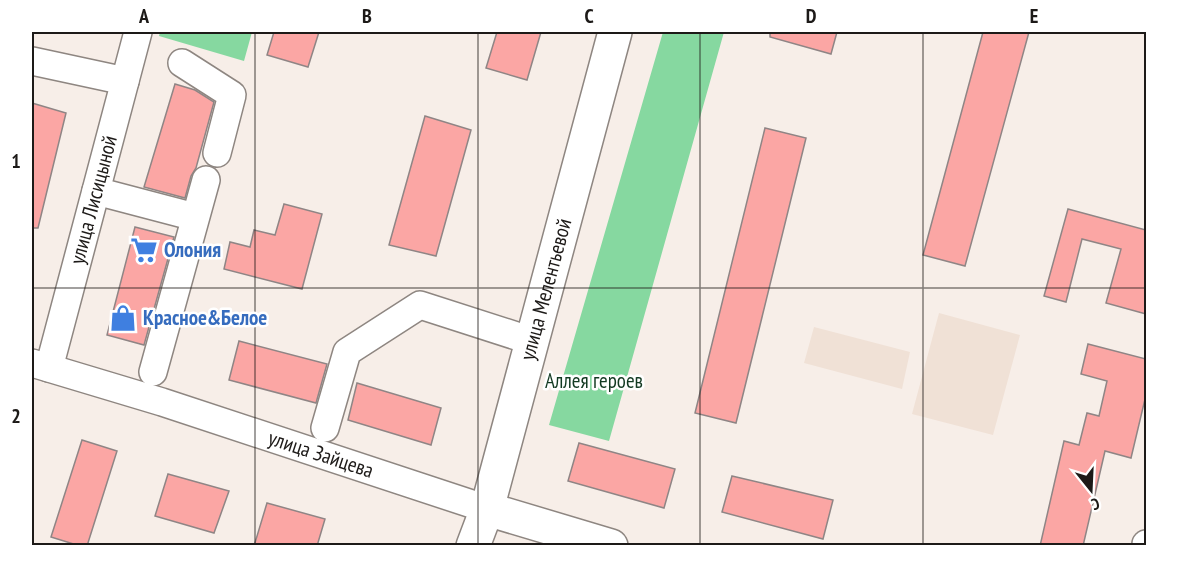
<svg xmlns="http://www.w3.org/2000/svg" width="1178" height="577" viewBox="0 0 1178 577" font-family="'PT Sans Narrow',sans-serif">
<rect width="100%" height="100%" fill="#f7eee8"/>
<!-- built -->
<path fill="#f0e1d6" d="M939 313 1020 335 993 435 912 414Z
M814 327 910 352 902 389 804 363Z"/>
<!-- green -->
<path fill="#86d8a0" d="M160 32H252L244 61 159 36Z
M663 32H724L609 441 549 425Z"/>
<!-- building -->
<path fill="#fba6a4" stroke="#8f8585" stroke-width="1.5" d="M274 32H319L308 67 267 55Z
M497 32H541L527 80 486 68Z
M770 32H837L831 54 770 37Z
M983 32H1029L965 266 923 255Z
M175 84 195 90 214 102 196 168 191 176 185 198 144 187Z
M32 103 66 113 38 228H32Z
M425 116 471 130 436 256 389 245Z
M765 128 806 138 736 423 695 413Z
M284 204 322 214 302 289 224 269 230 242 250 247 254 230 275 235Z
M1068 209 1146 230V314L1106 303 1121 249 1082 239 1066 302 1044 296Z
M135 227 174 237 144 345 107 335Z
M239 341 327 364 316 403 229 380Z
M1088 344 1146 359V395L1131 458 1105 451 1083 546H1040L1064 441 1079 445 1087 413 1099 416 1107 381 1081 374Z
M357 383 441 408 431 445 348 420Z
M82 440 117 451 87 546H80L51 537Z
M579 443 675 469 664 508 568 481Z
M168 474 229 491 214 533 155 516Z
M732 476 833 500 823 539 722 512Z
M267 503 325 519 317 546H254Z"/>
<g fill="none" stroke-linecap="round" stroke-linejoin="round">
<defs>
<g id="minor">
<path d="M32 61 125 81"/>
<path d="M182 63 232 95 217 153"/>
<path d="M96 191 195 217"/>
<path id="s1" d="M32 363 162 402 487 509"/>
<path id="s2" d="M49 368 138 32"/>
<path d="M153 372 206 180"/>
<path d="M325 428 347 352 420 305 532 341"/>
<path d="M1146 546V544"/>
</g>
<g id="secondary">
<path d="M487 509 611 546"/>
<path id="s3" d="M473 546 487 509 615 32"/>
</g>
</defs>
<!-- minor casing -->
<use href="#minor" stroke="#8e8681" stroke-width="30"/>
<!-- secondary casing -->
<use href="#secondary" stroke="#8e8681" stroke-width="36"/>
<!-- minor -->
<use href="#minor" stroke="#fff" stroke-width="27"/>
<!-- secondary -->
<use href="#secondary" stroke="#fff" stroke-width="33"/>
</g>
<!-- grid -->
<path fill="none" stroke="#1d1a18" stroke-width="1.5" stroke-opacity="0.55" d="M255 32V546M478 32V546M700 32V546M923 32V546M32 288H1146"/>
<!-- icons -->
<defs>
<symbol id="supermarket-bare" viewBox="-9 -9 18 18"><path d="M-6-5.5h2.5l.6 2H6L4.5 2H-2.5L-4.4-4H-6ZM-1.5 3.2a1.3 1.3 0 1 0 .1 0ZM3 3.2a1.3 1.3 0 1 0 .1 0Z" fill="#3f7fe0" stroke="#fff" stroke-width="2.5" paint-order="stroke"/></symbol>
<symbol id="shop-bare" viewBox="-9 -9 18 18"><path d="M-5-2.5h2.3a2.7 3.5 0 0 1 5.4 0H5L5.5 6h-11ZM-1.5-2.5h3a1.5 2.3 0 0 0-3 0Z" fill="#3f7fe0" stroke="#fff" stroke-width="2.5" paint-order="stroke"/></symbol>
</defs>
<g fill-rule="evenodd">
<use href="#supermarket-bare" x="125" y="231" width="38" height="38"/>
<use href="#shop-bare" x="104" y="299" width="38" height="38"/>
</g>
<g text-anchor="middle" stroke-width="5" stroke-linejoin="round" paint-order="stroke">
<!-- street labels -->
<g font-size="21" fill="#1d1a18" stroke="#fff">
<text dy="7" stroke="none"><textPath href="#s2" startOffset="174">улица Лисицыной</textPath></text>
<text dy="7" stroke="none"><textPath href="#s3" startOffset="267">улица Мелентьевой</textPath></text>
<text dy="7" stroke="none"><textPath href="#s1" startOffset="303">улица Зайцева</textPath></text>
</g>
<!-- shop labels -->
<g font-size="21" font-weight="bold" fill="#366cbe" stroke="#fff" text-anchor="start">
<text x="164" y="257">Олония</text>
<text x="143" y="325">Красное&amp;Белое</text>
</g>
<!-- park labels -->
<g font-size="21" fill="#133a22" stroke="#fff">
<text x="594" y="388">Аллея героев</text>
</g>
</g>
<!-- border -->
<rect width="1178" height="577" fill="none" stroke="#ffffff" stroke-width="66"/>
<!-- north arrow -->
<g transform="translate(1091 490) rotate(162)" stroke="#ffffff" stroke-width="4.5" paint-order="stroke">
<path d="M0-4.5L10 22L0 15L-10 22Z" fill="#1d1a18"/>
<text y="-9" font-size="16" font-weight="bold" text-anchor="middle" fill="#1d1a18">С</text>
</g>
<rect x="33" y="33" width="1112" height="511" fill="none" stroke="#1d1a18" stroke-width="2"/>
<g font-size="20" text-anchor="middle" font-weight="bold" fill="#1d1a18">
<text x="144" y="23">A</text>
<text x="367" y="23">B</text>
<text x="589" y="23">C</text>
<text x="811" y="23">D</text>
<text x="1034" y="23">E</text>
<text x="16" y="168">1</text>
<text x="16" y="423">2</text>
</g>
</svg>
